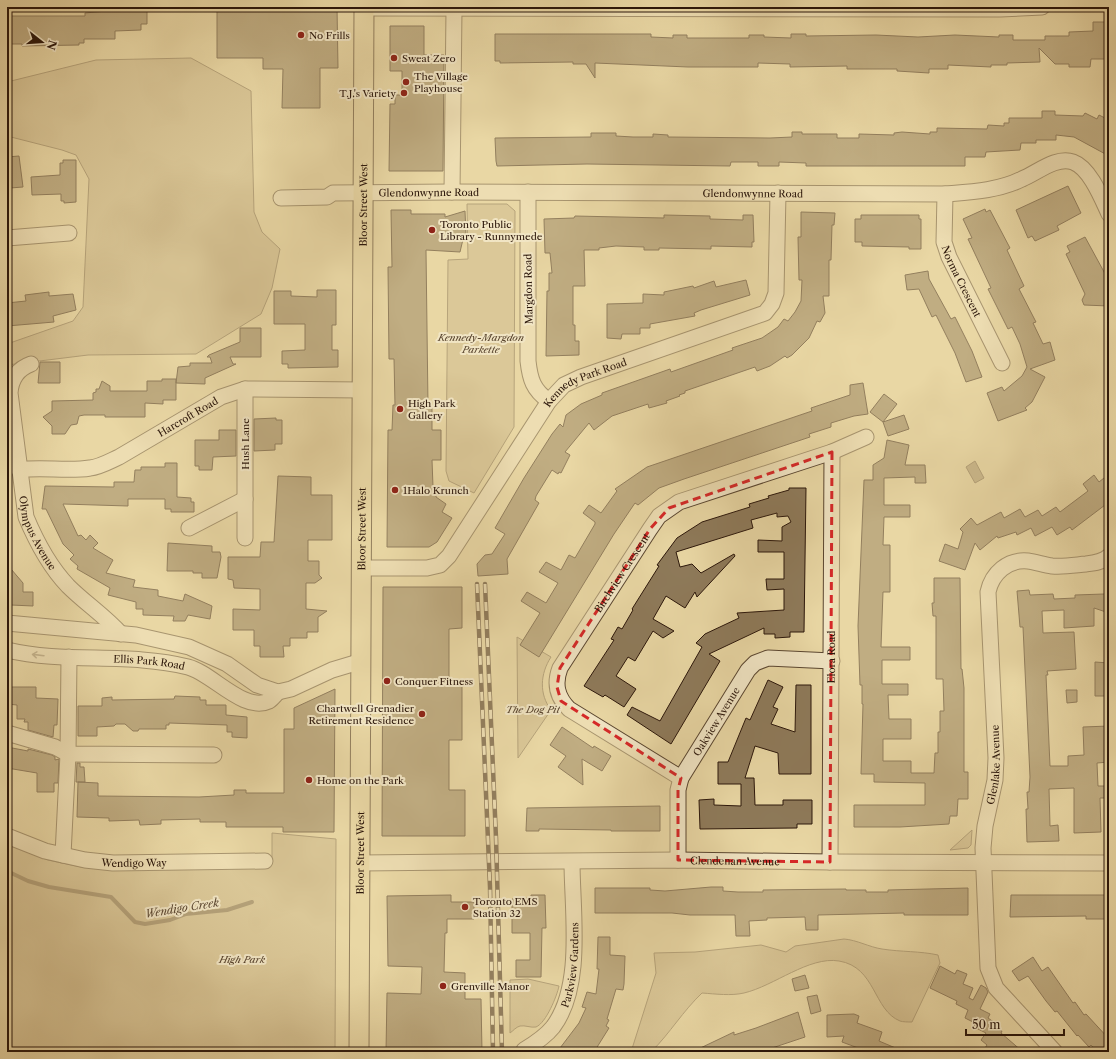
<svg xmlns="http://www.w3.org/2000/svg" width="1116" height="1059" viewBox="0 0 1116 1059" font-family="'Libre Caslon Text',serif">
<rect width="100%" height="100%" fill="#e9d7a4"/>
<filter id="stains"><feTurbulence type="fractalNoise" baseFrequency=".005" numOctaves="4"/><feColorMatrix values="0 0 0 0 .2 0 0 0 0 .09 0 0 0 0 .02 0 0 0 .5 -.17"/></filter>
<radialGradient id="worn" r=".72"><stop offset=".6" stop-color="#630" stop-opacity="0"/><stop offset="1" stop-color="#630" stop-opacity=".3"/></radialGradient>
<!-- green -->
<path fill="#c9b68a" stroke="#7a664a" d="M191 58 251 91 254 212 262 232 280 249 272 288 261 314 196 354 88 355 7 365V344L73 321 83 307 89 179 76 155 62 150 7 136V82L96 60Z
M467 204H507L515 211 514 427 474 493 449 481 446 471 448 260 468 259Z
M517 637 551 657C540 674 539 694 551 710L518 758Z
M972 830 971 845 968 848 950 850Z
M272 833 336 839 335 1052H7V844L48 860 81 867 268 866 272 857Z
M844 939C857 940 869 947 882 949 901 952 920 951 938 955L940 963 912 1022C908 1022 903 1022 900 1021 873 1010 876 967 839 961 809 956 774 986 744 993 731 996 716 994 702 993 683 1011 670 1033 652 1051L631 1052 656 973 654 953 695 952 761 945 786 952 795 946Z
M528 979 559 986C557 996 546 1023 536 1027 531 1028 525 1025 520 1026 516 1027 513 1031 510 1033V980Z"/>
<!-- water -->
<path fill="#a89570" stroke="#766247" d="M975 461 984 478 975 483 966 467Z"/>
<g fill="none" stroke-linecap="round" stroke-linejoin="round">
<!-- stream -->
<path stroke="#766247" stroke-width="4" d="M7 871 28 881 49 887 111 897 135 922 145 924 170 920 186 914 227 910 252 902"/>
</g>
<!-- building -->
<path fill="#8e7a5a" stroke="#2b160a" d="M106 7H147V24H141V30L115 31V39H84V43H79V45L22 46V44H9L7 41V16H85V13L107 11Z
M217 7H262V10H291V7H337L338 68H320V108H282L283 69H263V58H217Z
M1093 22H1109V59H1091L1090 67H1069V64H1055L1039 48 1040 62 1007 63V65H991V67L948 65V69H929V73L897 71V69H847V66L790 67V64L758 63V67H688L595 63V78L586 64H573V62L500 63V61H495V34H651V37L673 38V35H687V38H749V35H764V37L791 38V34H806V36L876 35 918 37 955 35 999 37V35H1013V40H1045V36H1069V32L1093 31Z
M390 26H424V55H444L443 171H389L390 104H395V95H402V71H390Z
M1042 111H1055V115L1083 116 1085 113 1097 119 1099 115 1109 120V156L1074 137 1056 135V140H1036V143H1021L1020 150 986 152 985 157H965V166H806V163L779 162V166H758V162H731L730 166 587 164 497 166 496 161 495 138 591 137V133H616V136L633 137H653V134L668 135V137L770 138 792 137V132H802V134H837V138H859V134L894 135V133L902 132 930 134V132H937V128L987 129 988 125 1004 126V123H1009V118H1042Z
M19 156 23 187 10 188V184H7V157Z
M63 160H76V202L64 203V201H61V194L32 195 31 177 60 175V163H63Z
M1068 186 1081 213 1057 226 1059 230 1035 241 1032 236 1028 238 1016 210Z
M985 209 986 212 990 210 1010 248 1007 250 1024 286 1019 289 1036 322 1033 323 1043 344 1050 342 1055 360 1030 369 1045 377 1032 402 1025 408 1027 410 998 421 987 393 1002 387 1004 391 1022 376 1027 367 1020 344 1012 327 1008 329 988 289 991 288 968 239 972 238 963 219Z
M391 210H411V214H445V217L465 211 466 235H464L460 252 426 250 428 406H432V430H441V460H432L433 487 436 488V497L446 504 442 512 452 518 437 542 429 547H387L388 430H392L393 405H395L394 359H389L388 267H392Z
M801 212 835 213 834 225H832L831 260H829V296H823L825 313 820 322 817 321 809 338 792 355 787 358 785 356 770 366 757 371 755 367 685 391V393L679 395 680 396 666 401 667 403 649 408 648 404 612 416 594 430 589 423 565 452 570 455 561 473 559 472 558 474 552 470 536 496 535 500 539 503 507 559 508 574 478 576 477 564 485 555 492 554 505 534 495 528 524 478 552 434 560 424 563 427 566 415 581 404 602 395V393L670 369 671 372 733 350 732 348 762 338 778 327 784 319 788 321 795 312 801 301 802 280H799L798 237H801Z
M664 215 710 216V219L743 220V215H753L754 242H752V247L711 246V249L659 248V250H644V247L616 246 599 248V250H584L585 286H573V325H575V341H579V355L546 356 547 291H549V273H552L550 253H545L544 219 574 218 575 216 664 218Z
M861 215H919V219H921V249H909V247L862 246V242H855V219H861Z
M1085 237 1109 281V306L1084 305 1082 300 1085 294 1066 254 1070 252 1067 246Z
M928 271 929 279 951 319 955 317 972 351 982 377 966 382 955 353 936 315 932 317 919 289 907 290 905 275Z
M746 280 750 295 701 310 694 313 695 316 650 324V328H640V334H622L621 339 607 338V304L643 303V294L664 295V292L693 286 694 288 714 281 716 287Z
M317 290H336V325H332V350H338V367L288 368V364H282V351L305 350V324H274V291H291V296L317 297Z
M49 292V296L73 294 76 310 53 316 54 322 7 326V303L26 301 25 295Z
M240 328H261V357H230L233 364H236L205 378V384L176 383 178 367 190 366V363H212L210 357H207L209 355 240 342Z
M40 362H60V383H38Z
M162 379H176V400H163V404L145 403V417H105V415H84L79 416 77 424 71 425 65 434H52V426L43 417 52 411V401L93 400V393L96 392V389H99L102 381 110 386V391H147V381H162Z
M863 383 868 414 854 416 831 423V427L809 434 810 437 684 479 659 488 638 505 635 503 614 534 539 657 520 645 540 613 521 601 527 592 546 603 558 583 539 572 546 562 561 570 569 555 575 558 595 524V522L583 513 589 505 601 513 617 491 615 489 647 467 812 411 811 408 850 395V385Z
M884 394 897 404 883 422 870 412Z
M904 415 909 429 888 436 883 422Z
M276 418V420H282V444H275V450L254 451V419Z
M219 430H236V456L213 457 212 470H199V466H195V440H219Z
M887 440 909 445 905 465H925L926 483H915V477L884 478V505H910V517H884L883 545H890V592H883L881 647H910V660H882V684H908V695H888L889 719H911V739H883V761H911V773H934L935 753H938V732H940V711H944L943 679H936V616H933L932 603H934V578H960L961 669H962L964 688V772H968V799H958L957 816H950L949 824 900 827H854V805H925V783L874 782V774H861L863 704H862V685H860L858 626 864 480H873V465L884 458Z
M165 463H177V497L191 498V502H194V512H171V509H165V499H128V506L63 504 78 536 81 535 86 540 90 535 98 543 93 548 113 560 106 573 135 580 133 587 158 590V596L183 601 185 594 212 606 210 619 188 615 185 621H173L174 616 143 615V609H136V602L108 595 110 588 77 569 78 566 70 559 74 555 63 544 46 509H42L45 486 114 487V482H134L135 470H141V467H165Z
M1109 474V502L1072 530 1070 527 1057 535 1052 527 1035 536 1031 528 1017 535 1016 532 998 538 997 536 980 550 975 543 965 570 939 561 945 544 958 549 963 532 960 529 971 518 977 525 1001 512 1004 518 1020 509 1025 517 1038 510 1042 516 1056 507 1060 512 1088 491 1083 484 1094 475 1099 482Z
M278 476 311 477V495H332V540H308V561H319V575L322 578 315 583H306V609L327 611 318 617V632H307V638H290V646H283L284 657H260V646H254V630H233V609L260 610V589L234 588 233 580 228 579V557H260L261 542H274Z
M789 488H806L804 632H790V637L775 638V634H764V628L709 654 720 661 671 744 627 715 632 707 660 721 702 647 696 643 705 634 739 618 737 613 784 610V589L767 590 766 579H784V552H758V540L782 541V527L791 522 788 516 777 517V513L751 520 753 528 676 552 680 567 692 564 701 573 734 554 735 556 697 597 695 592 685 608 666 596 653 619 674 631 663 638 653 631 635 661 628 657 616 676 636 689 624 707 605 695 603 697 584 686 614 640 611 639 618 627 622 629 633 610 632 609 659 566 657 565 677 538 702 522 750 507 749 504 769 498 768 496 789 490Z
M168 543 212 546V552H220L221 557 217 578H202V573H193V571H167Z
M11 569 23 583V592H33V606L11 605Z
M383 587H462V628L449 629V685L462 686V740H449V790H465V836H382Z
M1029 590 1030 595 1053 594 1054 599 1075 598V595L1104 594 1109 595V613L1094 608V626L1064 628V610L1042 611 1043 633 1074 632 1076 669 1047 671 1048 675H1046L1050 766H1068V756L1084 755 1083 727 1109 726V762L1097 763 1098 786H1109V798H1100L1101 832 1074 833V788L1049 789 1050 826 1058 825 1059 841 1027 842 1026 809H1028L1027 792H1029L1030 777 1023 627H1020L1017 591Z
M1095 662 1109 663V696H1095Z
M768 680 783 687 773 707 778 709 771 724 795 732 796 685H811V774H779L778 753 755 746 745 778H754L755 805H783V800H812V824H797V828L700 829 699 800 714 799V805L741 806V784H718V762H728L746 718 750 720Z
M7 687H36V698L58 699 57 725H54L53 737 28 730V722H24L25 719H17V705L7 704Z
M335 689 334 832H283V827H226V822H200V819L161 820V824L140 825 139 820 109 821V818L77 817 78 782 98 783V796L199 797 234 795V790H246V793H284V729H294V708Z
M1066 690H1077V702L1067 703Z
M175 696 200 697V700H206V705H226V715L247 717V738L232 737V732H227V725L169 723V725H166V729H139L138 731H133L125 724H116L114 726 97 727V736H78V706H102V698L112 697V700L174 699Z
M562 727 593 748 594 746 611 756 602 771 582 759 583 785 558 767 566 756 550 745Z
M7 747 28 751V749L52 755 55 757V760L59 759 58 783H54V792H37V773L7 768Z
M77 763H80V767H84L85 782H76Z
M660 806V831H611V830L539 829V831H526L527 808Z
M711 887H723V891L738 892H763V890L846 889V890H866V892H888V890L968 888V915H904V913L818 915V930H806L805 917 767 918V920L749 921 750 936H736L735 915H690L672 913H595V888H650V890L665 891Z
M451 895V902H474V919H447V933H445L444 972 465 973V999H481L482 1052H386L387 993 421 994 422 967 388 966 387 896Z
M531 895H545L546 928H542L541 977H516V960H530V933H512V899L531 898Z
M1011 895H1109V919H1086V916L1010 917Z
M598 937H610V955L625 956 624 984 623 990 616 989 607 1019 609 1020 606 1026 609 1028 594 1052H557L579 1023 586 1008 582 1007 587 992 596 994 599 969H597Z
M1033 957 1042 971 1048 967 1073 1003 1075 1002 1084 1015 1086 1014 1109 1039V1046L1102 1052H1097L1091 1045 1089 1047 1078 1035 1077 1036 1057 1011 1055 1012 1046 1001 1028 976 1019 981 1012 971Z
M940 966 955 974 957 970 967 974 963 984 973 988 969 998 973 1000 981 985 986 988 988 992 980 1009 990 1014 988 1018 998 1025 996 1028 1002 1031 1001 1033 1023 1052H992L985 1048 987 1045 981 1040 986 1033 974 1027 975 1023 965 1018 968 1010 956 1004 957 1001 930 988Z
M805 975 809 988 795 991 792 979Z
M817 995 821 1011 811 1014 807 997Z
M798 1012 805 1037 772 1048 773 1050 767 1052H692L734 1032V1035L756 1028Z
M854 1014 859 1016 857 1023 882 1032 879 1041 905 1052H869L842 1042 844 1036 827 1037V1015Z"/>
<g fill="none" stroke-linecap="round" stroke-linejoin="round">
<defs>
<g id="minor">
<path d="M364 8 1000 9 1042 7"/>
<path d="M452 192 454 9"/>
<path d="M528 192V361C530 379 533 390 549 401"/>
<path id="s1" d="M945 194 944 242 949 257 1002 363"/>
<path id="s2" d="M281 198 327 197 333 193 452 192 945 194C970 192 998 191 1022 179 1037 173 1056 156 1073 162 1090 168 1102 199 1109 214"/>
<path d="M7 238 69 233"/>
<path id="s3" d="M31 364C17 369 11 379 10 393L26 517C36 541 50 567 68 586 85 603 105 616 121 634"/>
<path d="M245 389V538"/>
<path id="s4" d="M19 470C42 466 66 472 90 468 100 467 110 461 119 457L221 397 245 389 363 390"/>
<path d="M189 528 245 499"/>
<path id="s5" d="M362 568H427L440 565 449 556 549 401 564 385 581 377 765 313 772 304 776 293 778 193"/>
<path d="M7 623 136 635 189 647 227 664 257 685 278 692 291 689 332 670 362 661"/>
<path id="s6" d="M7 650C66 664 129 652 188 667 212 673 244 713 269 701 272 699 275 695 278 692"/>
<path d="M7 733 55 747 68 754 214 755"/>
<path id="s7" d="M681 778 569 709C557 697 554 684 560 668L650 529 659 516 679 502 832 452 866 437"/>
<path id="s8" d="M7 836 45 851 85 860 113 863 265 861"/>
<path d="M63 855 68 754 69 657"/>
<path id="s9" d="M678 860V790L681 778 748 670 755 663 768 658 832 661"/>
<path id="s10" d="M830 862 832 452"/>
<path id="s11" d="M360 863 678 860 830 862 1109 863"/>
<path id="s12" d="M524 1050C534 1044 545 1037 553 1027 584 986 572 911 572 862"/>
<path id="s13" d="M1055 1052 996 988 988 968 983 848 985 826 995 780 996 758 988 592C992 573 1008 559 1028 561 1036 562 1044 565 1052 566 1064 567 1075 565 1086 564 1094 563 1103 562 1109 556"/>
</g>
<g id="major">
<path id="s14" d="M359 1052 364 7"/>
</g>
</defs>
<!-- minor casing -->
<use href="#minor" stroke="#5a4630" stroke-width="17"/>
<!-- major casing -->
<use href="#major" stroke="#2b160a" stroke-width="21"/>
<!-- minor -->
<use href="#minor" stroke="#f1e5c4" stroke-width="15"/>
<!-- major -->
<use href="#major" stroke="#e9d7a4" stroke-width="19"/>
<defs>
<path id="rail" d="M477 584 490 887 493 1052
M485 584 496 838 502 1052"/>
</defs>
<!-- rail casing -->
<use href="#rail" stroke="#2b160a" stroke-width="4.5"/>
<!-- rail -->
<use href="#rail" stroke="#f1e5c4" stroke-width="3" stroke-dasharray="9" stroke-linecap="butt"/>
</g>
<!-- one-way arrows -->
<defs><path id="oneway-shaft" d="M-6 0H5M1.5-3L5.5 0L1.5 3" fill="none" stroke-width="1.6" stroke-linecap="round" stroke-linejoin="round"/></defs>
<use stroke="#988870" href="#oneway-shaft" transform="translate(38 655) rotate(-173)"/>
<!-- marked area -->
<path d="M0 0H1116V1059H0ZM832 452 830 862 678 860V790L681 778 561 701 557 687 560 668 650 529 669 508Z" fill="#e9d7a4" fill-opacity=".55" fill-rule="evenodd"/>
<path fill="none" stroke="#d62828" stroke-width="3" stroke-dasharray="8 5" stroke-linejoin="round" d="M832 452 830 862 678 860V790L681 778 561 701 557 687 560 668 650 529 669 508Z"/>
<!-- markers -->
<g fill="#8f2418" stroke="#f1e5c4" stroke-width="1.5">
<circle cx="301" cy="35" r="4"/>
<circle cx="394" cy="58" r="4"/>
<circle cx="406" cy="82" r="4"/>
<circle cx="404" cy="93" r="4"/>
<circle cx="432" cy="230" r="4"/>
<circle cx="400" cy="409" r="4"/>
<circle cx="395" cy="490" r="4"/>
<circle cx="387" cy="681" r="4"/>
<circle cx="422" cy="714" r="4"/>
<circle cx="309" cy="780" r="4"/>
<circle cx="465" cy="907" r="4"/>
<circle cx="443" cy="986" r="4"/>
</g>
<g text-anchor="middle" stroke-width="4" stroke-linejoin="round" paint-order="stroke">
<!-- poi labels -->
<g font-size="10" fill="#2b160a" stroke="#f1e5c4" text-anchor="start">
<text x="309" y="39">No Frills</text>
<text x="402" y="62">Sweat Zero</text>
<text x="414" y="80">The Village<tspan x="414" dy="12">Playhouse</tspan></text>
<text x="396" y="97" text-anchor="end">T.J.'s Variety</text>
<text x="440" y="228">Toronto Public<tspan x="440" dy="12">Library - Runnymede</tspan></text>
<text x="408" y="407">High Park<tspan x="408" dy="12">Gallery</tspan></text>
<text x="403" y="494">1Halo Krunch</text>
<text x="395" y="685">Conquer Fitness</text>
<text x="414" y="712" text-anchor="end">Chartwell Grenadier<tspan x="414" dy="12">Retirement Residence</tspan></text>
<text x="317" y="784">Home on the Park</text>
<text x="473" y="905">Toronto EMS<tspan x="473" dy="12">Station 32</tspan></text>
<text x="451" y="990">Grenville Manor</text>
</g>
<!-- street labels -->
<g font-size="10" fill="#2b160a" stroke="#f1e5c4">
<text dy="4" stroke="none"><textPath href="#s2" startOffset="149">Glendonwynne Road</textPath></text>
<text dy="4" stroke="none"><textPath href="#s2" startOffset="473">Glendonwynne Road</textPath></text>
<text dy="4" stroke="none"><textPath href="#s14" startOffset="847">Bloor Street West</textPath></text>
<text dy="4" stroke="none"><textPath href="#s1" startOffset="91">Norma Crescent</textPath></text>
<text transform="translate(528 289) rotate(-91)" y="4">Margdon Road</text>
<text dy="4" stroke="none"><textPath href="#s5" startOffset="317">Kennedy Park Road</textPath></text>
<text dy="4" stroke="none"><textPath href="#s4" startOffset="182">Harcroft Road</textPath></text>
<text transform="translate(245 444) rotate(-90)" y="4">Hush Lane</text>
<text dy="4" stroke="none"><textPath href="#s14" startOffset="523">Bloor Street West</textPath></text>
<text dy="4" stroke="none"><textPath href="#s3" startOffset="182">Olympus Avenue</textPath></text>
<text dy="4" stroke="none"><textPath href="#s7" startOffset="290">Birchview Crescent</textPath></text>
<text dy="4" stroke="none"><textPath href="#s10" startOffset="205">Elora Road</textPath></text>
<text dy="4" stroke="none"><textPath href="#s6" startOffset="143">Ellis Park Road</textPath></text>
<text dy="4" stroke="none"><textPath href="#s9" startOffset="149">Oakview Avenue</textPath></text>
<text dy="4" stroke="none"><textPath href="#s13" startOffset="313">Glenlake Avenue</textPath></text>
<text dy="4" stroke="none"><textPath href="#s14" startOffset="199">Bloor Street West</textPath></text>
<text dy="4" stroke="none"><textPath href="#s11" startOffset="375">Clendenan Avenue</textPath></text>
<text dy="4" stroke="none"><textPath href="#s8" startOffset="131">Wendigo Way</textPath></text>
<text dy="4" stroke="none"><textPath href="#s12" startOffset="103">Parkview Gardens</textPath></text>
</g>
<!-- park labels -->
<g font-size="10" font-style="italic" fill="#5a4630" stroke="#f1e5c4">
<text x="481" y="341">Kennedy-Margdon<tspan x="481" dy="12">Parkette</tspan></text>
<text x="533" y="713">The Dog Pit</text>
<text x="242" y="963">High Park</text>
</g>
<!-- water labels -->
<g font-size="11" font-style="italic" fill="#5d4933" stroke="#f1e5c4">
<text transform="translate(182 908) rotate(-9)" y="4">Wendigo Creek</text>
</g>
</g>
<!-- margin -->
<rect width="1116" height="1059" fill="none" stroke="#e9d7a4" stroke-width="24"/>
<rect x="8" y="8" width="1100" height="1043" fill="none" stroke="#2b160a" stroke-width="2"/>
<rect x="12" y="12" width="1092" height="1035" fill="none" stroke="#2b160a"/>
<!-- north arrow -->
<g transform="translate(42 42) rotate(107)" stroke="#f1e5c4" stroke-width="3" paint-order="stroke">
<path d="M0-3L7 15L0 10L-7 15Z" fill="#2b160a"/>
<text y="-6" font-size="11" font-weight="bold" text-anchor="middle" fill="#2b160a">N</text>
</g>
<!-- scale -->
<path d="M966 1029v6h98v-6" fill="none" stroke="#2b160a" stroke-width="2"/>
<text x="972" y="1029" font-size="12" fill="#2b160a" stroke="#f1e5c4" stroke-width="3" paint-order="stroke">50 m</text>
<rect width="100%" height="100%" filter="url(#stains)"/>
<rect width="100%" height="100%" fill="url(#worn)"/>
</svg>
